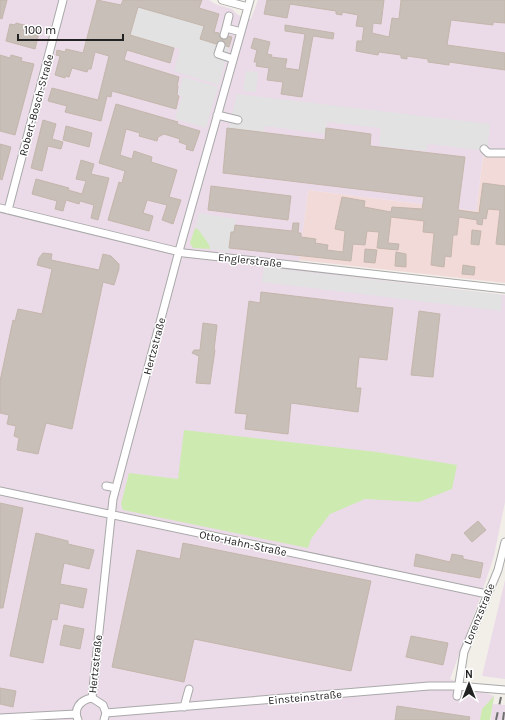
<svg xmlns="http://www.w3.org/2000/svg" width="505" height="720" viewBox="0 0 505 720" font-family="Karla,sans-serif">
<rect width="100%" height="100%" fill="#f2efe9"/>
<!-- commercial -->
<path fill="#f2dad9" d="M485 156H505V283L299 260 308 190 476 211 483 158Z"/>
<!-- industrial -->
<path fill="#ebdbe8" d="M0 0H209L215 4 232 9 238 15 251 19 258 0H505V156L485 155 483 157 476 211 308 190 298 270 505 295V502L494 556 480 598 450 679 494 696 493 704 505 705V720H491L492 708 488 720H0Z
M505 580V679L482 676Z"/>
<!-- grass -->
<path fill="#cdebb0" d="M195 228C201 230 210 243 210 249L193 248 190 243Z
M184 430 377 452 457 465 452 489 419 502 365 499 330 514 311 539 308 548 123 510 121 504 129 473 178 479Z
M494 696 490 720H480L482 709Z"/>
<!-- parking -->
<path fill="#e2e2e2" d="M138 7 204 26 200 39 229 47 219 85 174 71 180 49 131 35Z
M246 71 258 72 256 92 243 91Z
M183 77 218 87 206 128 175 119 182 96 178 94Z
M237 94 490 124 487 151 428 144 426 151 379 146 381 128 327 122 325 134 265 126 264 132 229 128Z
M199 213 236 219 234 232H231L229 252 210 249V246L198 229 195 228Z
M264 267 502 295 501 311 262 282Z"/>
<!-- building -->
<path fill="#c7bfb8" stroke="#c4b6ab" d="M0 0H7L2 19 0 18Z
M97 0 121 5 123 0H202L199 8 219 14 214 32 219 33 220 38 223 40 229 36 232 37 229 47 226 46 225 42 222 40 216 44 200 39 204 26 138 7 130 35 174 48 170 63 127 50 124 60 179 77 177 86H178L177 95 179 96 176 109 112 91 111 97 107 96 101 121 65 112 67 106 48 101 52 88 98 100 109 56 95 52 91 69H88L87 72 72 68 69 77 65 76V78L55 75 60 56 56 55 57 50 65 52 66 49 83 53Z
M267 0H384L381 24 373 23 372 33 389 37 392 18 399 19 401 0H505V23L493 22V25L451 20 447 45 505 53V70L449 62V65L428 62V59L407 56V59L401 58V55L379 52 378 55 356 51 357 41H362L364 27 356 26 358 15 342 12V15L336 14V11L290 4 287 18 264 14Z
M16 23 40 29 35 49 6 41 10 24 15 25Z
M285 25 334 33 333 39 313 36 302 97 281 94 283 82 267 80 269 68 256 66 257 62H254L257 50 251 48 254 38 270 42 267 54 272 55 271 57 287 59 285 68 299 70 305 34 285 31Z
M0 55 10 58 11 55 22 58 21 61 34 64 15 135 0 131Z
M116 104 178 122 177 124 200 131 193 151 186 149 187 145 179 142 180 139 164 134 158 137 157 141 139 136 140 133 126 129 120 155 132 159 134 151 152 157 151 162 177 170 169 197 181 200 173 224 162 220 167 205 147 200 143 213 153 216 149 231 108 220 119 182 122 183 125 171 99 163Z
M43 120 56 124 52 139 63 142 61 149 48 146 42 171 31 168Z
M66 126 92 133 89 147 63 140Z
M227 128 325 140 326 128 371 134 370 146 465 157 458 210 479 213 483 183 505 186V245L496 244 500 210 488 209 486 219 483 218 482 225 477 224V220L459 217 457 235H453L451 257 445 256 444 267 431 265 434 233 423 232 424 221 391 217 388 243 399 244 398 250 377 248 379 232 367 231 365 245 353 244 351 261 229 248 231 232H234L235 225 292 231 293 223H299L298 233H301V237L316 239 315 243 328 245 327 250 343 252 345 231 335 229 342 197 365 201 364 207 391 212 392 207 422 209 424 197 223 173Z
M0 144 11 147 2 180 0 179Z
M81 160 94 164 91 174 109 178 98 220 91 218 94 205 80 201 79 204 66 200 63 211 55 209 57 201 32 194 36 179 69 188 68 190 82 194 86 181 76 179Z
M211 186 291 196 288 220 208 210Z
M472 230 481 231 479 245 471 244Z
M365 249 377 250 375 263 364 262Z
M396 252 406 254V267L395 266Z
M43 253 52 254 51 260 99 270 103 254 111 256 119 264V269L114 285 103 282 72 429 46 423 38 454 17 450 19 438 14 436 16 426 7 424 9 415 0 413V381L13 320 15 321 18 309 42 314 52 269 37 265 39 258Z
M463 265 475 267 474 275 462 274Z
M261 292 393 308 387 360 359 357 356 388H361L358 412 291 403 288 434 245 429 247 414 235 413 249 301 260 303Z
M419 311 440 314 433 377 411 375Z
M203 323 217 325 214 350H215L210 384 196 383 199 356 192 353 194 350H200Z
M0 503 23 508 3 608H0Z
M478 521 486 530 472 542 464 533Z
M36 533 68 541V544L94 550 89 569 64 563 60 584 87 589 83 608 60 603 57 620 52 619 43 663 10 656Z
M183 543 371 581 351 671 194 639 184 682 112 667 137 550 180 559Z
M416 554 450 562 452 554 463 556V559L483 563 480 578 414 566Z
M64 625 84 629 80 649 60 645Z
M411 636 448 643 443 665 406 657Z
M0 688 16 691 13 707 0 704Z
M397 706 470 717 469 720H395Z"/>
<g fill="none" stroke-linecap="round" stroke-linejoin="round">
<defs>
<path id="minor" d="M222 0 248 7
M226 28 229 16
M224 35 226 28 241 32
M221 45 218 54 233 59
M217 115 238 120
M484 149 488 153H505
M0 208 184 253 505 289
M8 210 63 0
M106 486 116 488
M0 491 487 594
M457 696 464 652 498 570 505 542
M92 698 113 499 179 251 250 0
M184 707 189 689
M106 713 429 686H458L505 690
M0 718 76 714
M78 720C73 709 80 700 92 698L103 705 106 713 104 720"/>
</defs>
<!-- minor casing -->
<use href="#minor" stroke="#a9a9a9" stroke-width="9"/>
<!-- minor -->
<use href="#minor" stroke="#fff" stroke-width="7"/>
<!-- rail -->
<path stroke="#707070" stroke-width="2" stroke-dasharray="8 8" stroke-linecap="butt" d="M496 720 501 697
M503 720 505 705"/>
</g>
<g text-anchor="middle" stroke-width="3" stroke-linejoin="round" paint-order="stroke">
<!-- street labels -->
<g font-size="11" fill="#222" stroke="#fff">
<text transform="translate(36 105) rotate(-75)" y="4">Robert-Bosch-Straße</text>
<text transform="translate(250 260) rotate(6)" y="4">Englerstraße</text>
<text transform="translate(154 346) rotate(-75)" y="4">Hertzstraße</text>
<text transform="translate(243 543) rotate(12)" y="4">Otto-Hahn-Straße</text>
<text transform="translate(479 614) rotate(-68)" y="4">Lorenzstraße</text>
<text transform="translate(95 664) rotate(-84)" y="4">Hertzstraße</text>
<text transform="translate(305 697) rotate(-5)" y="4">Einsteinstraße</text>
</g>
</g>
<!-- north arrow -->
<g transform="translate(469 684)" stroke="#ffffff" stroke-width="3" paint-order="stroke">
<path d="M0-3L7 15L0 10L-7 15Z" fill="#222222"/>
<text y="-6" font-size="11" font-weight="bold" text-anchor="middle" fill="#222222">N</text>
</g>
<!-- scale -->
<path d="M18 34v6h105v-6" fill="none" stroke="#222222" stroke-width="2"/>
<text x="24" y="34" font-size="12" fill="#222222" stroke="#ffffff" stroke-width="3" paint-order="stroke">100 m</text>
</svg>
